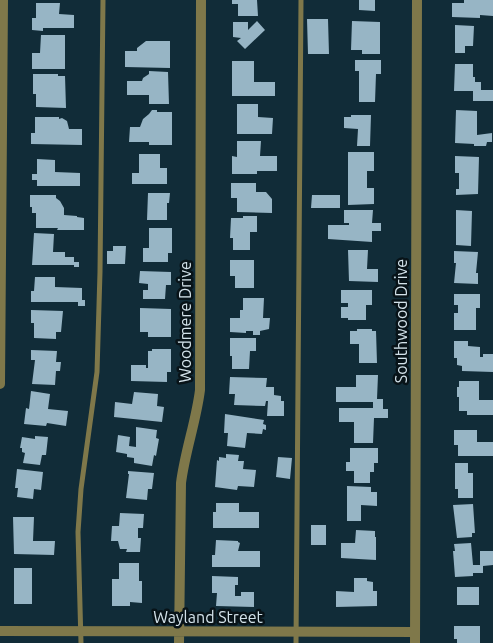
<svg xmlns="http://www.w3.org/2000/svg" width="493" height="643" viewBox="0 0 493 643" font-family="Ubuntu,sans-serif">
<rect width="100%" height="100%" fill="#112c38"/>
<!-- building -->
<path fill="#97b5c5" d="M232 0H257L258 16H238V4H232Z
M359 0H375V11L359 10Z
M464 0H493V16L480 15V18L452 17V3H464Z
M36 3H60L59 14 74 15V28H43V31L32 30V18H36Z
M307 19H328L329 54H308Z
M257 21 265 30 245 49 237 41 241 38 233 37V22H248V30Z
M352 21 380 22V54H362V50H351Z
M455 25 474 26 473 46H465V53H455Z
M41 35H65V69H32V53H40Z
M146 41H170V68L125 67V51H137V48Z
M355 60H381V74H376L375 102H359V71H355Z
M232 61H254V82H275V96H232Z
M455 64H473V77H475V82H481V90H493V101H473V91H454Z
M149 71 168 72 169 104H149V95H127V81H142L143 78 149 74Z
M33 74H58V76H65L66 108 36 107V94H33Z
M237 104H258V117L273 118 272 134H237Z
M152 110H157V112H172V145H149V142H129L130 127H140L143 119 149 114Z
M456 110 477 111V135L492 133V142H487L486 146H474V144L455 143Z
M351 115H371L370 146H357L358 129 344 128V117H351Z
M35 117H59V119L62 118 67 121 69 129H82V145L31 144V133H35Z
M237 141H261L260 156H277V171H257V174H232V156L237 157Z
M348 152H374V171H367V188H374V204L348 205Z
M139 154H160V168H167V184H132V173H139Z
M455 156 479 157 478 194 456 195V189H459V173H455Z
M37 159 55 160V172L80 173V186H37V180H32V174H37Z
M231 183H256V192H266L272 199V213L237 212V198H231Z
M148 193H170L169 203H167V220H147Z
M30 195H56V198L60 201 64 208V215L77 216V217L84 218V230H57L58 228H36V213H32V207H30Z
M312 195H340V208H311Z
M344 210H373L372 223H381V231H372V242L328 239V225H349V223H344Z
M456 210 472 211 471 246 456 245Z
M243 216H257V232H250V250H233V238H230L231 218H243Z
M149 228H172V253H168V262H143V248H149Z
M34 233 54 234 53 252H65V257H74V262H79V267H74V265H32Z
M113 246H126L125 264H107V251H113Z
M348 250H368L367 269H378V282L349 281Z
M454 251 478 252 476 273H478V284L454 283 456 263H454Z
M230 260H254V288H235V276H230Z
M140 271 171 272V285H166L165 299H143V290H148V284L139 283Z
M35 277H55V287L82 288V300H85V306H78V302H31V291H34Z
M341 290H372V305H366V320H348V318H341V307H348V303H341Z
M454 294H480V308H476V330H454V313H458V305H454Z
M243 298H264L263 318H270L269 329 260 331V335H253V331H246V333L230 332V318H240V310H243Z
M140 308 171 309V337H148V332H140Z
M31 310 63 311 61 332H56V339L34 338V323H31Z
M357 329H372V331H376L377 363H359V344H350V331H357Z
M230 338H256V351H250L249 369H232V356H230Z
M454 341H468V346L480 347V357H483V354H493V372L462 371V366L457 365V358H454Z
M152 349H171V372H167V382L131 381V365H146V368H148V351H152Z
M31 350 57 351 56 362H61L60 371H56L55 385 32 384 35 360H31Z
M356 375H378L377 399H383V409H388V418H374L373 443H354V422H339V408H373V402H336V387H356Z
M230 377 267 378 266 387H274V395L281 396V401H284V416H267L268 401H266L265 406 234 405 235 394H229Z
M459 381H479V400H493V415H467V411H459V397H457V387H459Z
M31 391 50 394 48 409 68 411 66 426 47 423 46 426 24 424 26 408 29 409Z
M134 392 158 394 157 406 164 407 162 422 114 417 115 402 132 404Z
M225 414 264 420 263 424 266 425V430L263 429 262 434 247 433 245 448 227 446 228 433H224Z
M136 427 157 430 156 438 159 439 156 456 154 455 152 466 134 463V458L127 457V454L116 452 118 435 130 437 129 446 136 447Z
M454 430H477V442H493V456H458V445H454Z
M35 436 48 437 46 455H42L40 465 23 463 25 453 22 452V448H20L22 437 35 439Z
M350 448H378V463H374V472H370V483H354V471H346V462H350Z
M226 454 239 455 238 461H244L243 469 256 470 254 487 238 486 237 490 215 487 217 460 219 461V457L226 458Z
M278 457 292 458 290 479 276 477Z
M455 463H468V473H473V498H458V489H455Z
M17 469 43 472 41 490 34 489 33 499 17 497 18 488H15Z
M128 471 154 473 152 489H148L147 500 126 498 129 474H128Z
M347 486 371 487V492H377V506L361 505V521H347Z
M216 503H239V512H259V528H213V512H216Z
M473 504 475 533H472V537L457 538 453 505Z
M120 513 144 514 143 528H138V538H141L140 552H126L127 549H120L118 541H111L112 526H119Z
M13 517H34L33 541H55L54 555 14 554Z
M311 525H326V545H311Z
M356 530 375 531V537H376V560L341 558V543H355Z
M216 540 238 541V542L240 543 238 551H260V567H212V555H215Z
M471 543 473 565H480V551H493V565L483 566V573H473V576L455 577 453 551H455L454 544Z
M119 563H139V581H142V603L130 602V606H112V579H119Z
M14 568H32V604H14Z
M212 576 238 577V585H235V596H241V592H254V607L216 606 217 593H212Z
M354 578H367V581L373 582V591H377V606L336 607V591L354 592Z
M457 587H479V605H457Z
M454 626H480V643H457V639H454Z"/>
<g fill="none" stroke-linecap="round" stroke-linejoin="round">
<!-- service -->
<path stroke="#7f784a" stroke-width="5" d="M81 643 78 532 81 489 97 372 100 272 103 0
M296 643 301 0"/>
<!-- minor -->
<path stroke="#7f784a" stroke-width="10" d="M0 384 3 0
M0 631 415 632
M179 643 181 483C185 451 196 422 200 390L201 0
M415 643 417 0"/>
</g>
<g text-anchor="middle" stroke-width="5" stroke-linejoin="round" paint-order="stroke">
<!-- street labels -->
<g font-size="16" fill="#d3e2ea" stroke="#081318">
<text transform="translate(401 321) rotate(-90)" y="6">Southwood Drive</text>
<text transform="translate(185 322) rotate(-90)" y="6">Woodmere Drive</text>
<text x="208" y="623">Wayland Street</text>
</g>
</g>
</svg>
